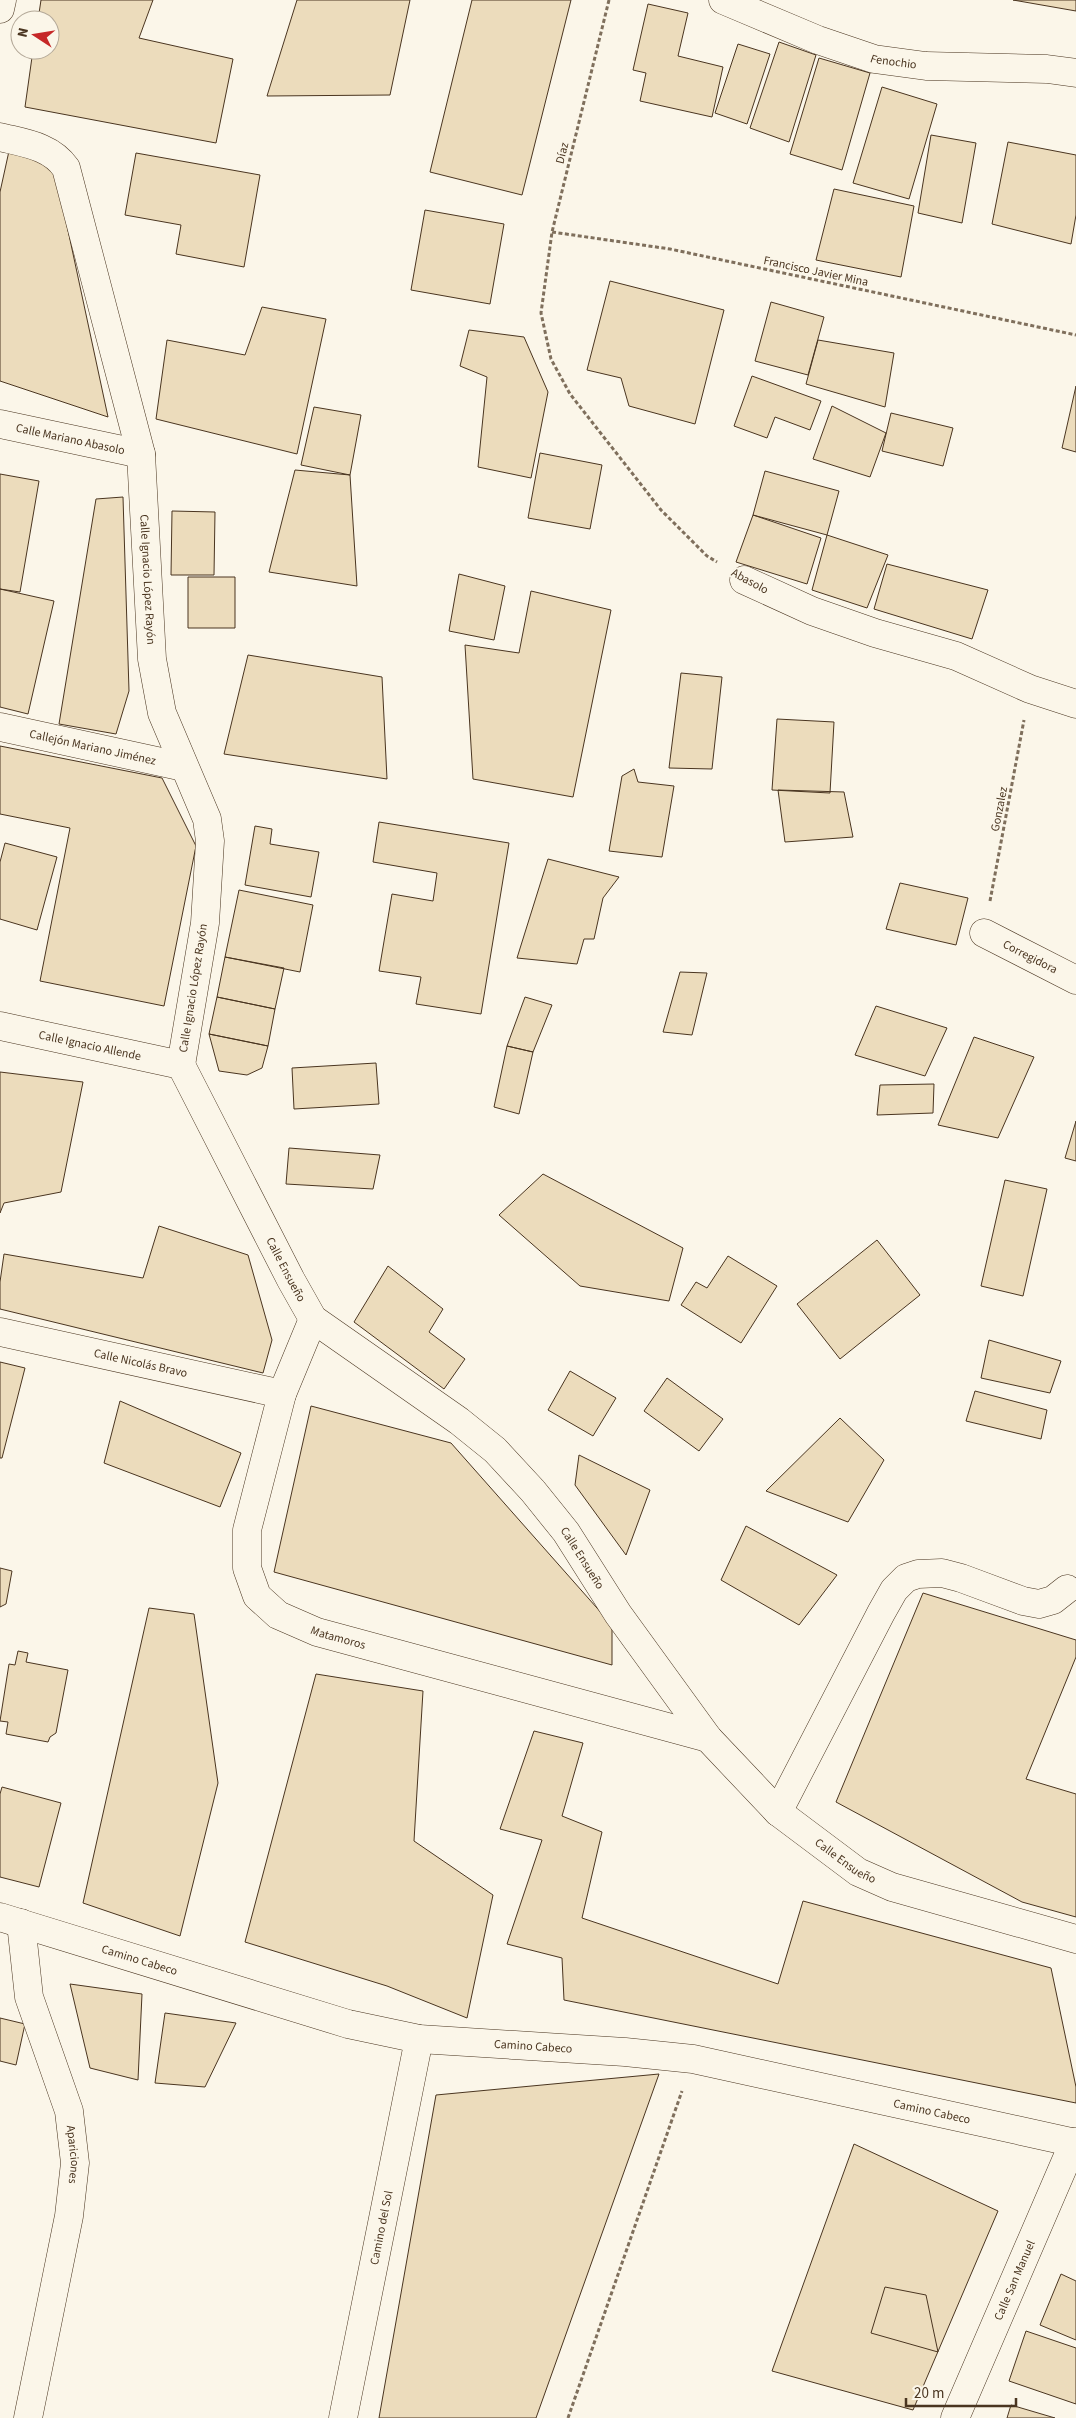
<svg xmlns="http://www.w3.org/2000/svg" width="1076" height="2418" viewBox="0 0 1076 2418" font-family="'Source Sans 3',sans-serif">
<rect width="100%" height="100%" fill="#fbf6e9"/>
<!-- building -->
<path fill="#ecdcbc" stroke="#4a3520" d="M41 0H153L139 38 233 59 216 143 25 107 33 50H50V20H38Z
M297 0H410L390 95 267 96Z
M472 0H571L522 195 430 172Z
M1013 0H1076V11Z
M648 4 688 13 678 56 723 67 712 117 640 101 646 73 633 70Z
M779 42 816 55 789 142 750 128Z
M738 44 770 54 747 124 715 113Z
M819 58 870 73 842 170 790 154Z
M882 87 937 104 909 199 853 183Z
M931 135 976 143 962 223 918 213Z
M1008 142 1076 155V215L1071 244 992 224Z
M9 151 54 165 108 417 0 381V192Z
M136 153 260 175 244 267 176 254 181 225 125 215Z
M834 189 914 206 901 277 816 260Z
M425 210 504 224 490 304 411 290Z
M610 281 724 310 695 424 629 406 621 378 587 370Z
M771 302 824 317 808 375 755 361Z
M262 307 326 319 297 454 156 419 167 340 245 355Z
M469 330 524 337 548 392 531 478 478 467 487 377 460 366Z
M818 340 894 353 885 407 806 384Z
M752 376 821 401 810 430 775 417 767 438 734 426Z
M1076 386V452L1062 448Z
M832 406 886 433 870 477 813 459Z
M314 407 361 415 350 475 301 465Z
M891 413 953 428 943 466 882 451Z
M540 453 602 465 590 529 528 518Z
M295 470 350 475 357 586 269 572Z
M765 471 839 491 827 535 753 515Z
M0 474 39 481 20 592 0 589Z
M123 497 129 691 116 734 59 724 96 499Z
M172 511 215 512 214 575H171Z
M753 515 821 538 807 584 736 562Z
M827 535 888 555 867 608 812 590Z
M887 564 988 590 972 639 874 609Z
M459 574 505 586 494 640 449 631Z
M188 577H235V628H188Z
M0 589 54 601 28 714 0 707Z
M531 591 611 610 573 797 473 779 465 645 519 653Z
M248 655 382 677 387 779 224 754Z
M681 673 722 677 712 769 669 768Z
M777 719 834 722 830 793 772 790Z
M0 746 162 778 196 846 164 1006 40 981 70 828 0 814Z
M634 769 638 782 674 786 662 857 609 851 622 776Z
M778 790 844 792 853 837 785 842Z
M379 822 509 843 481 1014 416 1004 421 977 379 971 392 894 433 901 437 873 373 862Z
M255 826 272 829 270 844 319 852 311 897 245 885Z
M5 843 57 857 37 930 0 919V862Z
M548 859 619 877 603 898 594 939H584L577 964 517 958Z
M900 883 968 898 956 945 886 929Z
M239 890 313 905 300 972 225 957Z
M225 957 284 968 275 1009 217 997Z
M680 972 707 973 692 1035 663 1032Z
M217 997 275 1009 268 1046 209 1034Z
M525 997 552 1005 533 1052 507 1046Z
M876 1006 947 1028 925 1076 855 1055Z
M209 1034 268 1046 262 1068 247 1075 219 1071Z
M974 1037 1034 1057 998 1138 938 1125Z
M507 1046 533 1052 519 1114 494 1107Z
M376 1063 379 1104 294 1109 292 1068Z
M0 1072 83 1082 61 1192 4 1203 0 1213Z
M934 1084 933 1113 877 1115 880 1085Z
M1076 1121V1161L1065 1158Z
M289 1148 380 1155 373 1189 286 1184Z
M543 1174 683 1248 669 1301 580 1286 499 1215Z
M1005 1180 1047 1189 1023 1296 981 1286Z
M159 1226 248 1255 272 1340 263 1373 0 1309V1282L4 1254 143 1278Z
M877 1240 920 1295 840 1359 797 1304Z
M728 1256 777 1286 741 1343 681 1305 696 1282 707 1288Z
M388 1266 443 1309 429 1332 465 1359 444 1389 354 1322Z
M989 1340 1061 1361 1050 1393 981 1378Z
M0 1362 25 1368 2 1458H0Z
M570 1371 616 1398 593 1436 548 1410Z
M667 1378 723 1419 699 1451 644 1411Z
M975 1391 1047 1410 1041 1439 966 1421Z
M120 1401 241 1453 220 1507 104 1463Z
M311 1406 451 1443 612 1625V1665L274 1572Z
M840 1418 884 1460 848 1522 766 1491Z
M579 1455 650 1490 626 1555 575 1485Z
M746 1526 837 1575 799 1625 721 1580Z
M0 1568 12 1571 6 1604 0 1607Z
M923 1593 1076 1640V1657L1026 1779 1076 1794V1917L1022 1902 836 1802Z
M149 1608 194 1614 218 1783 180 1936 83 1903Z
M18 1651 28 1653 26 1662 68 1670 56 1733 50 1737 48 1742 6 1734 8 1722 0 1721 9 1664 15 1665Z
M316 1674 423 1691 414 1841 493 1895 467 2018 387 1986 245 1942Z
M534 1731 583 1743 562 1816 602 1832 582 1918 778 1984 803 1901 1051 1968 1076 2087V2103L564 2000 562 1958 507 1944 542 1840 500 1829Z
M2 1787 61 1803 39 1887 0 1877V1794Z
M70 1984 142 1994 138 2080 90 2068Z
M165 2013 236 2023 205 2087 155 2083Z
M0 2018 25 2024 16 2065 0 2061Z
M659 2074 536 2418H379L436 2095Z
M854 2144 998 2211 913 2410 772 2371Z
M1061 2274 1076 2281V2340L1040 2325Z
M885 2287 926 2295 938 2352 871 2333Z
M1026 2331 1076 2348V2404L1009 2381Z
M1011 2405 1055 2418H1007Z"/>
<g fill="none" stroke-linecap="round" stroke-linejoin="round">
<defs>
<g id="minor">
<path id="s1" d="M723 0 818 40 874 59 926 66 1047 69 1076 73"/>
<path id="s2" d="M0 137C24 143 51 146 66 168L141 454 152 659 162 713 207 819 210 841 205 923 181 1065"/>
<path id="s3" d="M0 424 141 454"/>
<path d="M744 580 812 611 875 633 956 656 1030 689 1076 704"/>
<path id="s4" d="M0 727 184 767"/>
<path id="s5" d="M984 933 1076 980"/>
<path id="s6" d="M0 1332 282 1394"/>
<path d="M778 1812 881 1613 894 1590 906 1578 918 1574 942 1573 961 1578 1023 1601 1039 1604 1053 1600 1067 1589"/>
<path id="s7" d="M0 1917 348 2024 419 2039 625 2052 693 2059 1076 2143"/>
<path id="s8" d="M21 1923 29 1997 69 2111 75 2163 69 2216 28 2418"/>
<path id="s9" d="M343 2418 419 2039"/>
<path id="s10" d="M955 2418 1074 2142"/>
</g>
<g id="tertiary">
<path d="M0 9 2 0"/>
<path id="s11" d="M0 1026 181 1065 291 1280 313 1319 459 1421 495 1450 533 1491 566 1532 618 1614 708 1738 778 1812 858 1872 892 1887 1076 1939"/>
<path id="s12" d="M313 1319 282 1394 247 1530V1568L257 1596 278 1615 317 1632 708 1738"/>
</g>
</defs>
<!-- minor casing -->
<use href="#minor" stroke="#4a3520" stroke-width="29"/>
<!-- tertiary casing -->
<use href="#tertiary" stroke="#4a3520" stroke-width="29"/>
<!-- path -->
<path stroke="#7f6f5c" stroke-width="3" stroke-dasharray="4 2.5" stroke-linecap="butt" d="M609 0 552 232 541 313 551 359 570 394 661 510 707 556 717 562
M552 232 670 249 1076 335
M990 901 1024 720
M568 2418 682 2091"/>
<!-- minor -->
<use href="#minor" stroke="#fbf6e9" stroke-width="28"/>
<!-- tertiary -->
<use href="#tertiary" stroke="#fbf6e9" stroke-width="28"/>
</g>
<g text-anchor="middle" stroke-width="4" stroke-linejoin="round" paint-order="stroke">
<!-- street labels -->
<g font-size="12" fill="#4a3520" stroke="#fbf6e9">
<text dy="4" stroke="none"><textPath href="#s1" startOffset="182">Fenochio</textPath></text>
<text transform="translate(562 153) rotate(-76)" y="4">Díaz</text>
<text transform="translate(816 271) rotate(12)" y="4">Francisco Javier Mina</text>
<text dy="4" stroke="none"><textPath href="#s3" startOffset="72">Calle Mariano Abasolo</textPath></text>
<text dy="4" stroke="none"><textPath href="#s2" startOffset="496">Calle Ignacio López Rayón</textPath></text>
<text transform="translate(750 581) rotate(28)" y="4">Abasolo</text>
<text dy="4" stroke="none"><textPath href="#s4" startOffset="95">Callejón Mariano Jiménez</textPath></text>
<text transform="translate(999 809) rotate(-79)" y="4">Gonzalez</text>
<text dy="4" stroke="none"><textPath href="#s5" startOffset="52">Corregidora</textPath></text>
<text transform="translate(193 988) rotate(-81)" y="4">Calle Ignacio López Rayón</text>
<text dy="4" stroke="none"><textPath href="#s11" startOffset="92">Calle Ignacio Allende</textPath></text>
<text dy="4" stroke="none"><textPath href="#s11" startOffset="415">Calle Ensueño</textPath></text>
<text dy="4" stroke="none"><textPath href="#s6" startOffset="144">Calle Nicolás Bravo</textPath></text>
<text dy="4" stroke="none"><textPath href="#s11" startOffset="835">Calle Ensueño</textPath></text>
<text dy="4" stroke="none"><textPath href="#s12" startOffset="382">Matamoros</textPath></text>
<text dy="4" stroke="none"><textPath href="#s11" startOffset="1240">Calle Ensueño</textPath></text>
<text dy="4" stroke="none"><textPath href="#s7" startOffset="146">Camino Cabeco</textPath></text>
<text dy="4" stroke="none"><textPath href="#s7" startOffset="551">Camino Cabeco</textPath></text>
<text dy="4" stroke="none"><textPath href="#s7" startOffset="956">Camino Cabeco</textPath></text>
<text dy="4" stroke="none"><textPath href="#s8" startOffset="239">Apariciones</textPath></text>
<text dy="4" stroke="none"><textPath href="#s9" startOffset="194">Camino del Sol</textPath></text>
<text dy="4" stroke="none"><textPath href="#s10" startOffset="150">Calle San Manuel</textPath></text>
</g>
</g>
<!-- north arrow -->
<g transform="translate(35 35) rotate(282)"><circle r="24" fill="#fbf6e9" stroke="#b4a999"/>
<path d="M0-4L9 19L0 12L-9 19Z" fill="#c62828"/>
<text y="-8" font-size="14" font-weight="bold" text-anchor="middle" fill="#4a3520">N</text>
</g>
<!-- scale -->
<path d="M906 2398v8h110v-8" fill="none" stroke="#4a3520" stroke-width="2.5"/>
<text x="914" y="2398" font-size="15" fill="#4a3520" stroke="#fbf6e9" stroke-width="4" paint-order="stroke">20 m</text>
</svg>
